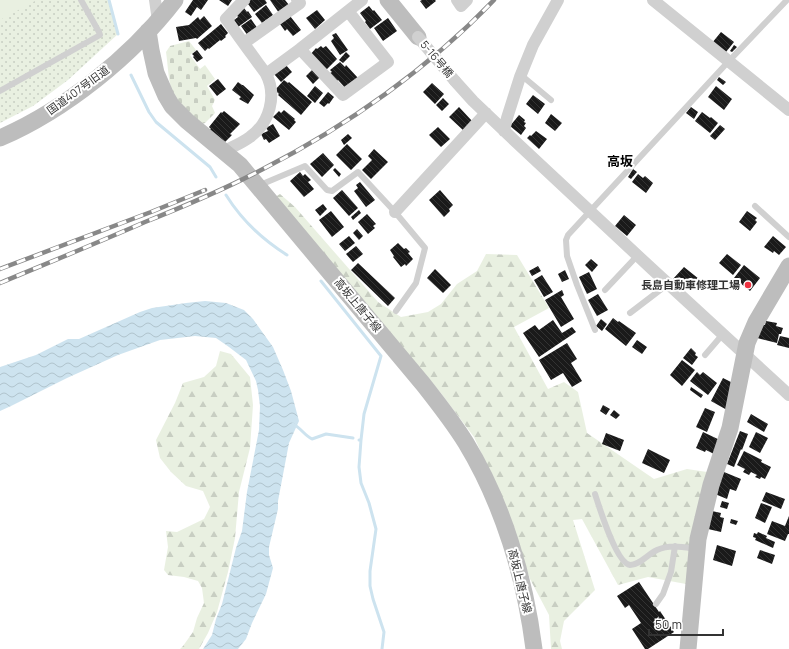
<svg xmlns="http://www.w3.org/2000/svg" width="789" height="649" viewBox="0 0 789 649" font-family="Manrope,'Noto Sans JP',sans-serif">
<defs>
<pattern id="forest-firs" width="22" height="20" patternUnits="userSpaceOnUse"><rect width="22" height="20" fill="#e9f0e1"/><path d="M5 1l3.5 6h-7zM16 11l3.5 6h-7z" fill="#c8cec2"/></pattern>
<pattern id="cemetery-stones" width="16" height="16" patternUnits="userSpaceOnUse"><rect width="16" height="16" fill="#e9f0e1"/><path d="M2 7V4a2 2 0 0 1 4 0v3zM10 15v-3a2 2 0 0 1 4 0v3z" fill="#c8cec2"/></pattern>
<pattern id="park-dots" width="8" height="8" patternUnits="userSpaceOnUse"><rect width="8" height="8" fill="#e9f0e1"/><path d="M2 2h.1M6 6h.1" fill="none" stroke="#c8cec2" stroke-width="1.8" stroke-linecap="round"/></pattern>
<pattern id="water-waves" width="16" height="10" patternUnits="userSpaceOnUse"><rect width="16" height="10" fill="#cde3ef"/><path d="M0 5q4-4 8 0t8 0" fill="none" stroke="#b0c3cd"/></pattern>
<pattern id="building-back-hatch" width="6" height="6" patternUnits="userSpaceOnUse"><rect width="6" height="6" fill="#1a1a1a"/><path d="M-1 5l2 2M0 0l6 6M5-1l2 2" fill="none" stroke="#333"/></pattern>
</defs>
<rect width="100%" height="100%" fill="#fff"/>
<!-- forest -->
<path fill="url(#forest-firs)" d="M280 194 295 207 378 302 401 317 428 312 441 304 457 284 477 271 486 254 517 255 549 308 514 327 548 389 564 382 578 392 587 433 654 479 687 469 707 472 686 584 648 577 618 585 582 519 573 520 595 590 564 621 560 641 562 649H551L549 615 530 579 497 487 474 437 440 392 275 197Z
M220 351 231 354 250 377 253 405 250 448 239 492 235 538 228 572 217 612 208 633 199 649H180L183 646 193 632 197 618 204 603 202 588 198 581 184 577 168 575 164 570 168 547 166 531 177 532 204 519 210 507 203 491 186 486 171 472 160 458 156 440 175 403 183 383 204 377 216 366Z"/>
<!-- cemetery -->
<path fill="url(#cemetery-stones)" d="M189 41 196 50 190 55 200 69 205 65 215 79 207 86 215 100 212 106 215 113 205 123 202 124C192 115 180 106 174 95 168 85 168 64 166 52L170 46Z"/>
<!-- park -->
<path fill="url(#park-dots)" d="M0 0H109L118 34 68 80 33 106 0 123Z"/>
<!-- pitch -->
<path fill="#e9f0e1" d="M0 0H34L35 1 0 20Z"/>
<!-- water -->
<path fill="url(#water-waves)" d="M205 301 226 303 244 310 253 319 273 347 283 370 291 391 299 421 289 443 278 501V509L269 547V555L273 568 266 594 252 623 246 639 238 649H203L212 635 216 619 222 604 236 548 242 531 247 492 259 430 260 406 258 390 256 381 246 360 229 347 216 338 195 336 160 340 118 355 67 378 11 406 0 411V367L36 355 68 339H79L140 312 152 308 186 303Z"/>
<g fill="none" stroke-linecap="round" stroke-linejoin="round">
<!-- stream -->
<path stroke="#cde3ef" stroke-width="3" d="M109 0 118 34
M131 75 149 112 156 122 210 167 216 177
M226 195C241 219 263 240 287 255
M321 281 381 356 364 414 361 440
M293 424C301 428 304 435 312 439L326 434 353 438
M359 440H361L359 467 361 483 369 503 376 529 370 571V586L373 599 384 632 382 649"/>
</g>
<!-- building -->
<path fill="url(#building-back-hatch)" d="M193 0H208L201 10 197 7 191 16 185 12Z
M219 0H232L228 6Z
M251 0H265L267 3 254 12 248 4 250 2 249 1Z
M270 0H285L289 5 279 13Z
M422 0H435L436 1 426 9 420 1Z
M266 5 273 15 262 23 255 14Z
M369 6 373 11 374 10 382 20 370 29 365 22 366 21 360 13Z
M244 8 247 12 248 11 252 17 238 27 234 20 238 17 236 14Z
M317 10 325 20 315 29 306 18Z
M204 16 212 26 197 39 196 38 179 41 176 27 189 25 198 17 200 20Z
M290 16 301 30 293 36 287 29 285 31 280 24Z
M388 18 397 31 383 41 374 28Z
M251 19 258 29 248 36 241 26Z
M221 24 228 33 225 36 226 37 221 41 220 40 209 49 208 48 205 51 198 43Z
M721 32 734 42 726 52 712 43Z
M336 33 348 50 340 55 331 41 334 38 332 35Z
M734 45 737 47 732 52 730 51Z
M321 46 323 48 326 46 337 59 325 71 310 55 316 48 317 49Z
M197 50 203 58 197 62 193 57 194 56 192 54Z
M346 52 350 56 343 63 339 60Z
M340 62 345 67 346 65 358 78 346 89 338 80 337 81 330 73 332 72 330 70Z
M285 64 292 72 281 82 274 74Z
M313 69 320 77 313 84 306 76Z
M719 77 726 82 723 85 717 80Z
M218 79 226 89 217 96 209 86Z
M284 80 288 83 289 82 312 102 301 115 278 95 279 94 275 90Z
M238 82 242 85H243L254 95 248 104 239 99 241 97 232 90Z
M432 83 444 94 435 104 423 92Z
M315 86 323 93 315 103 307 96Z
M716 86 732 99 724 110 708 97Z
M328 92 334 97 329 104 328 103 324 107 319 103Z
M533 95 545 104 538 114 526 104Z
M443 98 449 104 442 111 436 105Z
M459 107 473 122 464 131 449 117Z
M691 107 698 112 694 119 686 113Z
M284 110 295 119 294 120 296 122 289 130 273 117 279 111 281 113Z
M224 111 240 124 230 134 232 135 225 142 209 130 211 129 209 127 221 112 222 113Z
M702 112 710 118 711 117 718 123 710 133 695 121Z
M551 114 562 123 555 131 545 123Z
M519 115 525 120 524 122 526 123 524 126 526 128 521 135 510 126Z
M273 124 280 136 269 143 266 139 264 140 261 134 268 131 266 128Z
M720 125 725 129 715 140 710 136Z
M438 127 450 139 441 147 429 135Z
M536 131 547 139 539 149 527 138 530 135 531 136Z
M348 134 352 138 344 145 341 140Z
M347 144 362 159 351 170 336 155Z
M374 149 388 162 371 179 362 170 372 160 368 156Z
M323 153 334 165 322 177 310 164Z
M335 168 341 174 339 177 333 170Z
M633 169 637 172 631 179 628 177Z
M300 172 303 176 305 174 311 180 308 182 314 189 304 197 290 181Z
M638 174 643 178 645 176 653 183 646 193 632 182Z
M360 182 375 200 366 207 354 191 358 188 356 185Z
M342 190 358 208 349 216 333 198Z
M440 190 453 205 449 209 450 211 444 217 429 200Z
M323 204 327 209 320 216 315 210Z
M359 210 361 213 353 220 351 217Z
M331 211 344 227 332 237 319 220Z
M747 211 757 218 755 220 757 222 750 231 739 222Z
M367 214 376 224 373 226 375 228 368 234 358 222Z
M624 215 636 225 627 236 615 226Z
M357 229 363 236 359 240 353 233Z
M349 236 355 243 345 251 339 244Z
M773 236 786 247 779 255 774 251 773 253 764 247Z
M398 243 404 249 406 248 410 252 408 253 413 259 406 266 405 264 401 267 393 257 394 256 390 250Z
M356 246 363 254 353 262 346 254Z
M727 254 741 265 733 275 719 263Z
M591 259 598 265 592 272 585 265Z
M358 263 395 298 388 306 351 270Z
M744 265 760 278 750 291 734 278Z
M538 266 541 271 532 276 529 271Z
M684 267 699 279 690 290 686 287 684 289 673 279Z
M435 269 451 285 443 293 427 278Z
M565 270 569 279 562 282 558 274Z
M589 272 597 289 587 294 579 277Z
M542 275 553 292 544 297 534 280Z
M562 290 564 295 561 297 574 319 561 327 545 300Z
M598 294 608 310 597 316 588 300Z
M613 318 618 322 619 321 636 333 626 346 605 329Z
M601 319 607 324 602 331 596 326Z
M553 320 562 333 572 327 576 332 539 357 523 333 535 325 539 330Z
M766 321 777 323 776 326 783 328 781 334H779L777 343 757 338 761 324 765 325Z
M780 336 789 338V348L777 345Z
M637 340 647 347 642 354 632 347Z
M567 343 577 359 571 363 582 381 572 387 563 373 551 380 539 360Z
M691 348 696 353 695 355 698 357 692 365 683 358Z
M682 360 695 370 682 386 670 375Z
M697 372 700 375 703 372 717 383 708 395 690 381Z
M723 378 733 383 727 410 711 401Z
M691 387 703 395 701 398 690 390Z
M603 405 610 409 606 415 600 411Z
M705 408 715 412 707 432 696 427Z
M614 410 620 415 616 419 610 415Z
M751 414 768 424 764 432 747 422Z
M740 431 748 434 742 450 741 449 734 467 727 464Z
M703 432 722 441 716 455 706 450 705 452 696 448Z
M756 432 768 438 760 453 749 447Z
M606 433 624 440 620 451 602 444Z
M648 449 670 460 664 473 642 463Z
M744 451 762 460 761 462 771 467 765 479 761 477 760 479 755 477 757 475 751 472 749 475 743 472 745 469 737 465Z
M724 472 741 479 736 491 730 489 727 499 715 494Z
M766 492 785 499 781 509 762 501Z
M722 501 729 503 727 509 720 507Z
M761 503 772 507 765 523 755 518Z
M712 511 721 513 720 517 724 518 721 532 708 529Z
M789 516V534H788L785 541 767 534 772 521 785 526Z
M731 519 738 521 736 525 730 523Z
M758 532 767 536 766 538 775 542 773 548 755 540 756 538 753 537 754 533 757 534Z
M717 545 736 551 732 566 713 560Z
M760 550 775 555 772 564 757 558Z
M639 582 659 612 660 611 674 632 648 649H645L632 629 641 623 629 605 625 608 617 596Z"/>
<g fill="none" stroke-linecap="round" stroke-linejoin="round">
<!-- lane -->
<path stroke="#d0d0d0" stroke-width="6" d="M521 75 551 100
M0 91 100 35 99 32 81 0
M260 185 305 166 327 190 332 191 358 172 395 212 425 248 416 283 396 311
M755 206 789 237
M605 290 638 255
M630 313 668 284
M595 330 577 285 567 256 566 240 568 235 728 62 787 0
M705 355 723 334
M595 494C599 506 616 563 630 565 640 565 648 554 657 550 670 544 683 547 696 549
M656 604 663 594 671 572 675 546"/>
<!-- street -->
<path stroke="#d0d0d0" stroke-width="12" d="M155 0 158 21
M457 0 461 6 467 0
M653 0 789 110
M244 43 300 3 297 0
M300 49 343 95 388 62 348 11
M266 74 300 49 362 0
M455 81 473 101 517 143 652 269 789 395
M504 131 507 118 520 77 533 45 558 0
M223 152C232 147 242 143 250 137 270 123 277 95 266 74 262 68 257 62 253 56 244 44 235 31 226 19L244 0
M395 212 486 113"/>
<!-- secondary -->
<path stroke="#bdbdbd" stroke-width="17" d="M388 0 418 37
M148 31 151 50 156 73 166 96 172 106 187 121 240 165 423 384C438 403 453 422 466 443 503 504 525 578 534 649
M0 138C65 110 132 56 175 0
M688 649 698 539 711 485 730 428 747 343 756 322 789 266"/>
<defs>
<path id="rail" d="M0 269 151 212 205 190
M0 283C48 263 97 243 145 222 185 206 225 189 263 169 347 126 429 68 494 0"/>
</defs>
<!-- rail casing -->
<use href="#rail" stroke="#888" stroke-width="4.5"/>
<!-- rail -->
<use href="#rail" stroke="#fff" stroke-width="3" stroke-dasharray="9" stroke-linecap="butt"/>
<!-- street-bridge -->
<path stroke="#d0d0d0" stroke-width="12" d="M418 37 455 81"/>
</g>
<!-- markers -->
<circle fill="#ee3140" stroke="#fff" stroke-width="1.5" cx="748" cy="285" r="4"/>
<g text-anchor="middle" stroke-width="4" stroke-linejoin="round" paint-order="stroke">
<!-- street labels -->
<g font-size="11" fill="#333" stroke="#fff">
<text transform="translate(437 59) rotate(50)" y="4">5-16号橋</text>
<text transform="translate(78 90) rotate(-36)" y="4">国道407号旧道</text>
<text transform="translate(358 305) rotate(50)" y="4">高坂上唐子線</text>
<text transform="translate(520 581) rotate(76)" y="4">高坂上唐子線</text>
</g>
<!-- poi labels -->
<g font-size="11" font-weight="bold" fill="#333" stroke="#fff" text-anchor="end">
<text x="740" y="289">長島自動車修理工場</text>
</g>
<!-- quarter labels -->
<g font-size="13" font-weight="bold" fill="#000" stroke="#fff">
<text x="620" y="166">高坂</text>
</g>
</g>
<!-- scale -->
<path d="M649 629v6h74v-6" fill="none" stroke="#333333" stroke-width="2"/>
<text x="655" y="629" font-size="12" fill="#333333" stroke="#ffffff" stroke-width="3" paint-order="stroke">50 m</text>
</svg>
